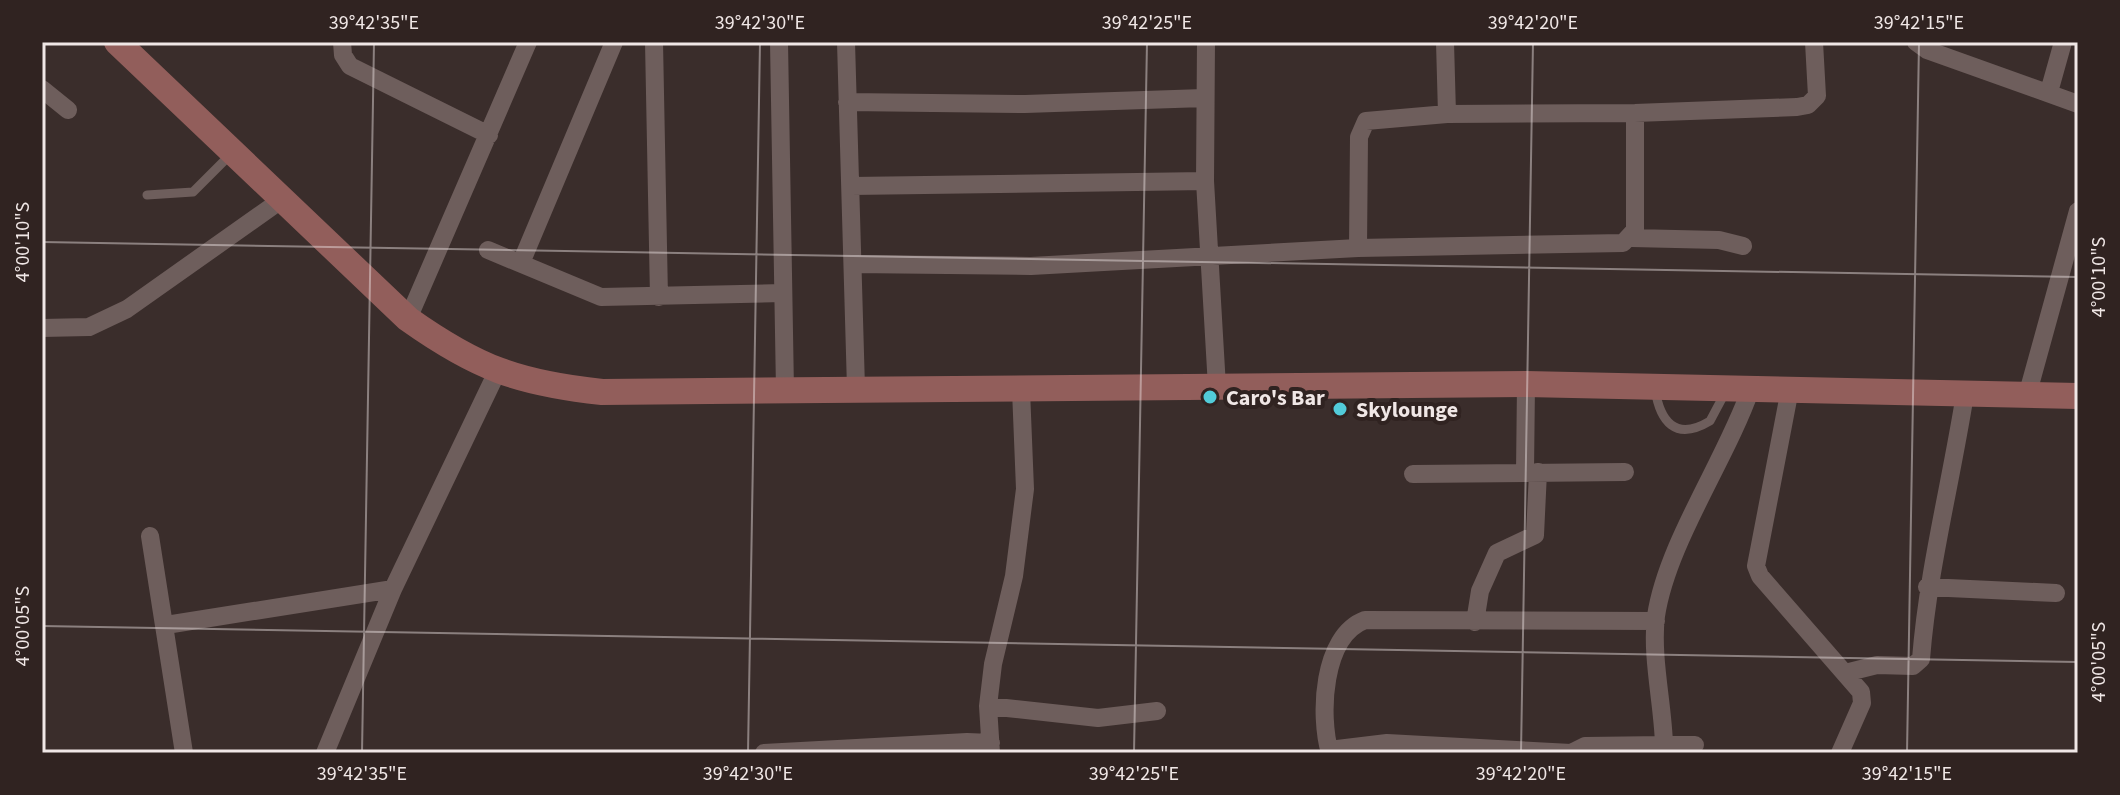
<svg xmlns="http://www.w3.org/2000/svg" width="2120" height="795" viewBox="0 0 2120 795" font-family="'Source Sans 3',sans-serif">
<rect width="100%" height="100%" fill="#3a2d2b"/>
<g fill="none" stroke-linecap="round" stroke-linejoin="round">
<!-- service -->
<path stroke="#6e5e5c" stroke-width="9" d="M147 195 193 192 231 154
M1655 389C1660 421 1675 442 1710 421L1726 391"/>
<!-- minor -->
<path stroke="#6e5e5c" stroke-width="18" d="M342 42 343 55 350 66 489 135
M654 42 659 297
M779 42 785 390
M846 42 856 388
M1206 42 1205 181 1217 387
M1445 42 1447 114
M1916 42 1927 50 2078 104
M42 89 68 110
M2049 92 2063 42
M847 102 1025 104 1204 98
M851 186 1205 181
M1632 238 1719 240 1743 246
M1358 248 1359 137 1366 121 1447 114 1635 113 1797 107 1808 105 1817 96 1814 42
M488 250 601 297 783 293
M521 263 614 42
M853 264 1031 266 1358 248 1623 243 1635 230V113
M408 319 528 42
M42 328 89 327 127 309 284 198
M1790 389 1756 566 1760 576 1861 692 1862 703 1840 753
M2027 396 2078 211
M1525 472 1526 384
M1413 474 1625 472
M150 536 184 753
M1927 587 2056 593
M1475 622 1480 591 1497 553 1535 535 1538 472
M166 625 393 589
M1845 673 1877 665 1913 666 1921 659C1928 570 1951 483 1965 394
M988 706 1098 718 1157 711
M1664 745H1695
M1329 750 1387 743 1571 753
M325 753 393 589 497 372
M764 753 967 742 991 743
M991 753 988 706 993 664 1014 576 1025 489 1021 390
M1330 753C1319 716 1322 636 1365 620L1656 621
M1571 753 1585 746 1664 745C1663 704 1651 657 1656 616 1667 543 1726 460 1751 388"/>
<!-- secondary -->
<path stroke="#925e5b" stroke-width="26" d="M117 42 408 319C477 368 518 383 602 392L1526 384 2078 396"/>
</g>
<!-- ticks -->
<path fill="none" stroke="#f0e7e6" stroke-width="2" stroke-opacity="0.45" d="M42 242 2078 277M42 626 2078 662M362 753 374 42M748 753 760 42M1134 753 1147 42M1521 753 1533 42M1907 753 1919 42"/>
<!-- markers -->
<g fill="#52cbd9" stroke="#302321" stroke-width="3">
<circle cx="1210" cy="397" r="8"/>
<circle cx="1340" cy="409" r="8"/>
</g>
<g text-anchor="middle" stroke-width="8" stroke-linejoin="round" paint-order="stroke">
<!-- poi labels -->
<g font-size="22" font-weight="bold" fill="#f0e7e6" stroke="#302321" text-anchor="start">
<text x="1226" y="405">Caro's Bar</text>
<text x="1356" y="417">Skylounge</text>
</g>
</g>
<!-- border -->
<rect width="2120" height="795" fill="none" stroke="#302321" stroke-width="88"/>
<rect x="44" y="44" width="2032" height="707" fill="none" stroke="#f0e7e6" stroke-width="3"/>
<g font-size="20" text-anchor="middle" fill="#f0e7e6">
<text x="374" y="29">39°42'35"E</text>
<text x="760" y="29">39°42'30"E</text>
<text x="1147" y="29">39°42'25"E</text>
<text x="1533" y="29">39°42'20"E</text>
<text x="1919" y="29">39°42'15"E</text>
<text transform="translate(22 242) rotate(-90)" y="7">4°00'10"S</text>
<text transform="translate(2098 277) rotate(-90)" y="7">4°00'10"S</text>
<text transform="translate(22 626) rotate(-90)" y="7">4°00'05"S</text>
<text transform="translate(2098 662) rotate(-90)" y="7">4°00'05"S</text>
<text x="362" y="780">39°42'35"E</text>
<text x="748" y="780">39°42'30"E</text>
<text x="1134" y="780">39°42'25"E</text>
<text x="1521" y="780">39°42'20"E</text>
<text x="1907" y="780">39°42'15"E</text>
</g>
</svg>
